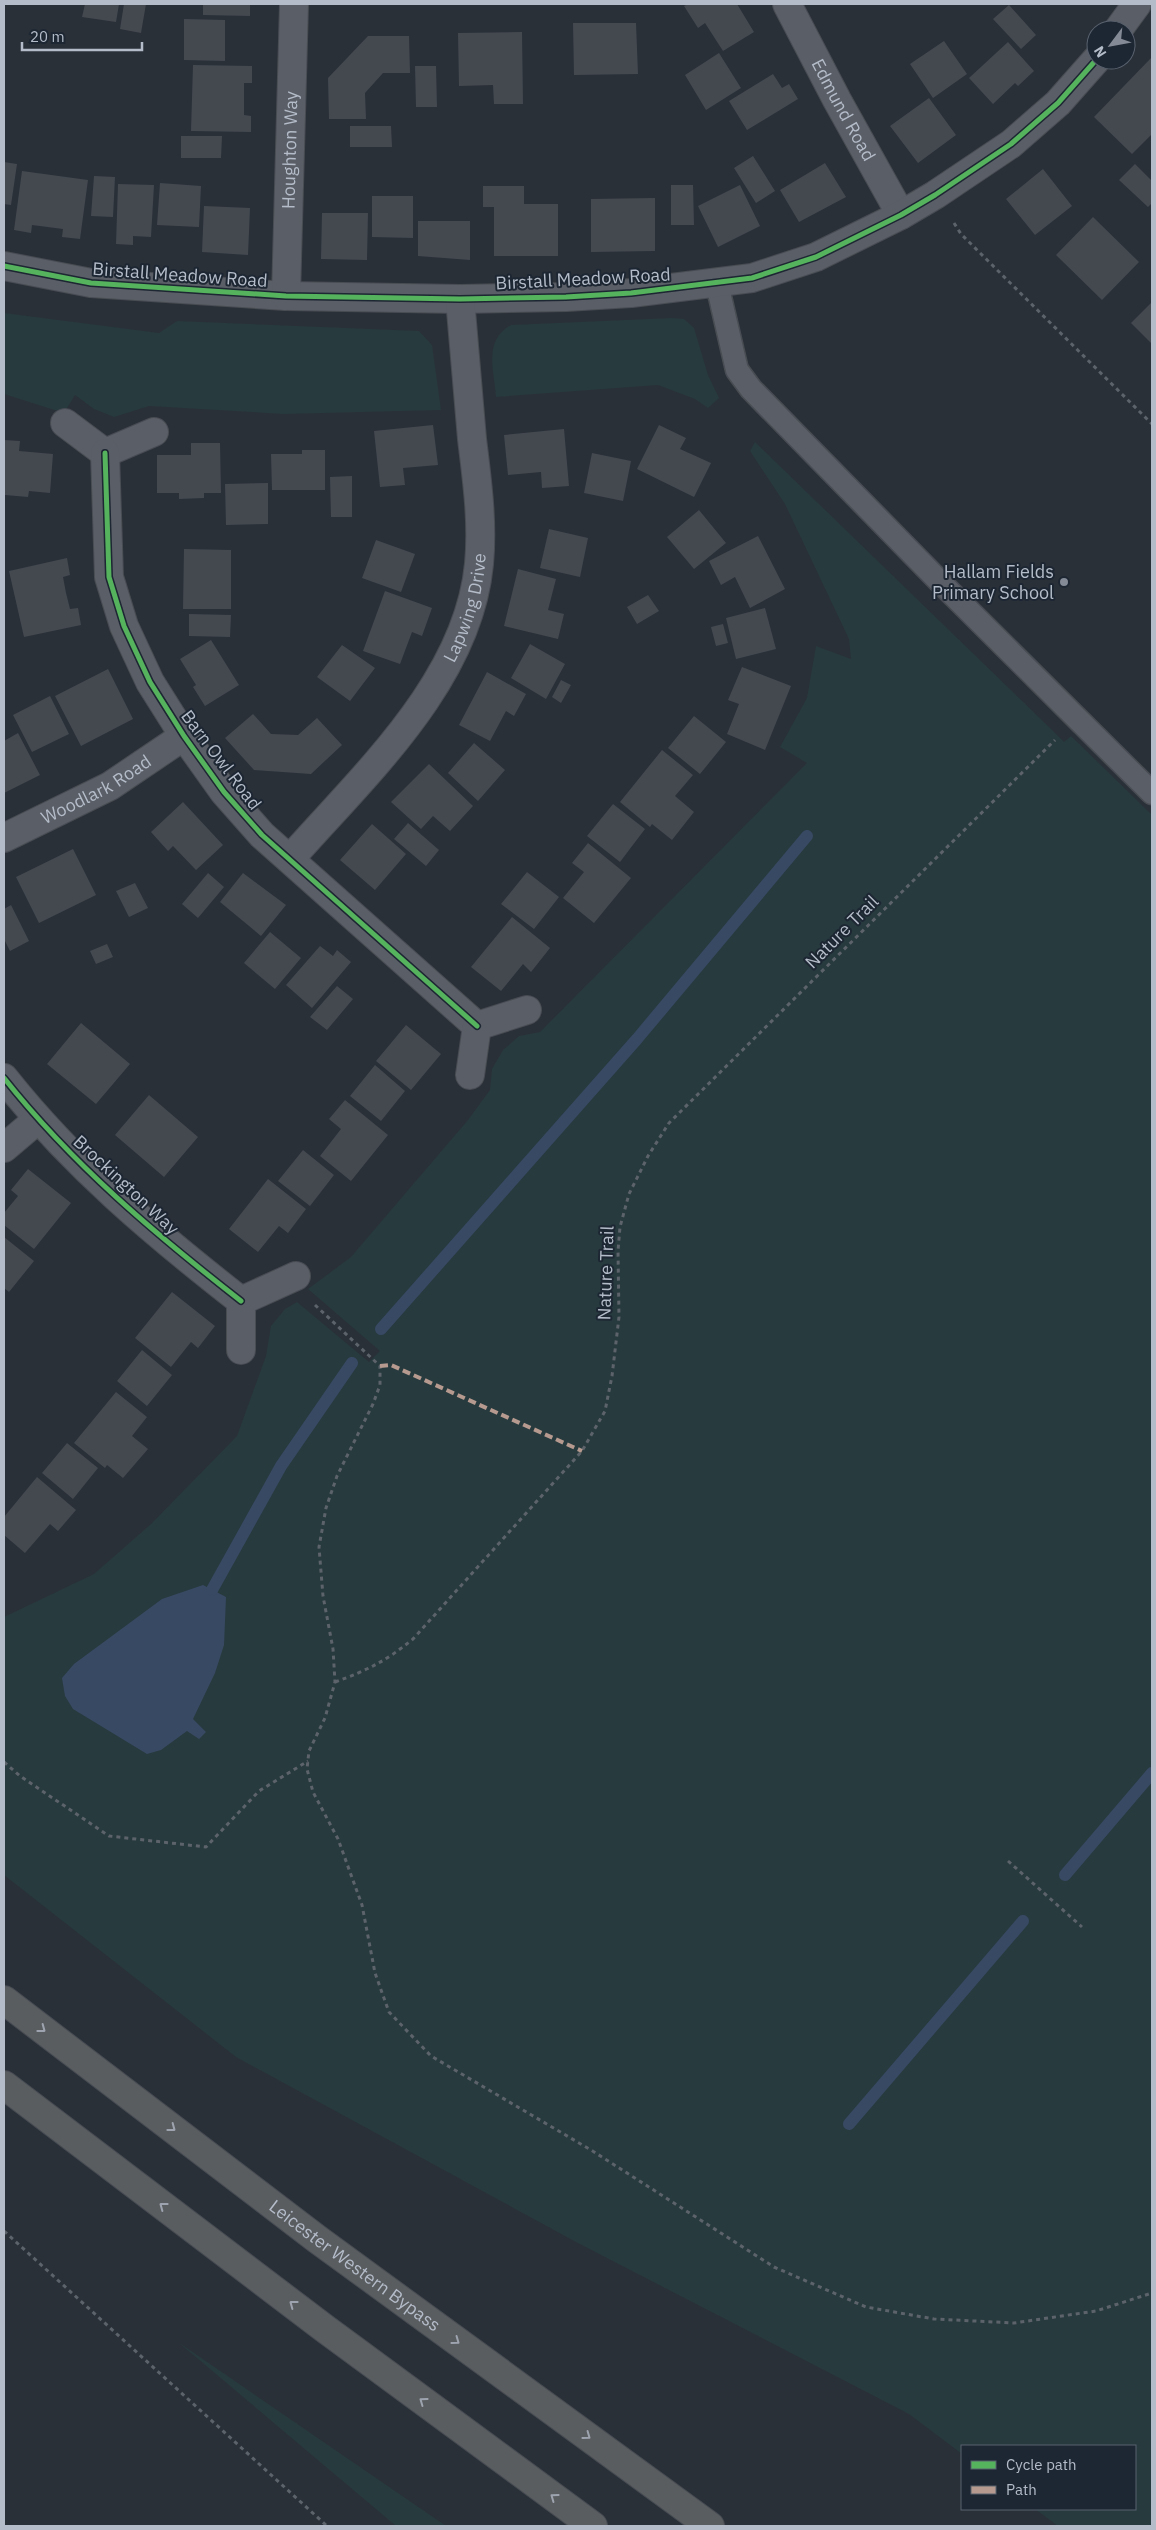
<svg xmlns="http://www.w3.org/2000/svg" width="1156" height="2530" viewBox="0 0 1156 2530" font-family="'IBM Plex Sans',sans-serif">
<rect width="100%" height="100%" fill="#2a3038"/>
<!-- green -->
<path fill="#273a3e" d="M4 313 159 333 177 321 419 331 432 345 441 410 284 414 149 406 114 417 94 409 75 395 64 413 4 394Z
M672 318 684 319 694 328 708 375 719 398 708 408 695 399 658 385 496 397C494 369 483 341 511 325Z
M755 442 1053 731 1064 742 1071 736 1152 815V2526H1058L1035 2509H1135V2446H962V2454L909 2414 576 2242 236 2057 4 1875V1617L94 1574 151 1524 237 1436 266 1356 271 1326 285 1309 297 1302 369 1362 380 1351 308 1289 351 1257 468 1120 490 1090 492 1069 503 1050 519 1036 540 1032 807 763 780 747 807 698 816 646 851 659 849 639 785 504 750 451Z
M178 2342 446 2526H396Z"/>
<!-- water -->
<path fill="#384963" d="M203 1585 226 1597 224 1645 215 1673 193 1719 206 1732 199 1739 187 1731 161 1750 147 1754 73 1709 65 1696 62 1678 74 1664 162 1599Z"/>
<g fill="none" stroke-linecap="round" stroke-linejoin="round">
<!-- stream -->
<path stroke="#384963" stroke-width="12" d="M381 1329 637 1039 807 836
M212 1590 281 1466 352 1363
M1065 1875 1152 1773
M849 2124 1023 1921"/>
</g>
<!-- building -->
<path fill="#444950" d="M85 4H119L116 22 82 17Z
M124 4H146L141 33 120 29Z
M203 4H250V16L203 15Z
M688 4H737L754 32 723 51 705 23 698 28 684 6Z
M1009 5 1036 35 1021 49 993 19Z
M184 19 225 20V61L184 60Z
M573 23H636L638 74 574 75Z
M522 32 523 104H494L493 85 459 86 458 33Z
M368 36H409L410 73H383L365 93 366 119H329L328 78Z
M944 41 967 74 933 98 910 64Z
M1008 42 1034 71 1018 86 1015 83 993 104 969 78Z
M719 53 741 88 706 110 685 75Z
M1152 57V134L1132 154 1094 117Z
M193 65 252 66V83H244V115L251 116V132L191 131Z
M415 66H436L437 107H416Z
M773 74 782 88 789 84 798 99 747 130 729 101Z
M929 98 956 135 918 163 890 126Z
M350 126H391L392 147H350Z
M181 136H222L221 158H181Z
M753 156 775 191 756 203 734 168Z
M4 162 17 164 11 205 4 204Z
M825 163 846 197 799 222 780 190Z
M1135 164 1152 181V203L1148 207 1119 180Z
M1043 169 1072 206 1035 235 1006 199Z
M22 171 88 180 80 239 62 237 63 229 32 225 31 233 14 230Z
M94 176 115 177 113 217 91 216Z
M160 183 201 186 199 227 157 225Z
M118 184 154 185 151 237 133 236V245L116 244Z
M671 185H693L694 225H671Z
M740 185 760 226 718 247 698 206Z
M483 186H524V204H558V256H494V207H483Z
M372 196H413V238L372 237Z
M655 198V251L591 252V199Z
M204 206 250 208 248 255 202 252Z
M322 213H368L367 260 321 259Z
M1093 217 1139 262 1102 300 1056 255Z
M418 221H470V260L418 256Z
M1152 302V344L1131 323Z
M433 425 438 465 403 468 405 485 380 487 374 431Z
M659 425 686 438 680 449 711 463 694 497 637 469Z
M564 429 569 486 542 488 541 472 508 475 504 435Z
M4 440 20 441 19 451 53 454 50 493 29 491 28 497 5 495Z
M191 443H220L221 493H204V498L179 499V493H157V455H191Z
M302 450H325V490H272L271 454H302Z
M592 453 631 461 623 501 584 493Z
M352 476V517H331L330 477Z
M268 483V524L226 525 225 484Z
M699 510 726 543 694 569 667 537Z
M549 529 588 538 580 577 540 568Z
M758 536 785 589 750 608 735 577 721 585 709 561Z
M376 540 415 554 401 592 362 578Z
M184 549 231 550V609H183Z
M67 558 70 575 63 577 66 593 70 609 78 608 81 625 24 637 9 571Z
M518 569 556 579 548 610 564 614 558 639 504 626Z
M385 591 432 608 422 636 412 632 400 664 363 651Z
M648 595 659 611 637 624 627 607Z
M765 608 776 649 736 659 726 618Z
M189 614 231 615 230 637 189 636Z
M723 624 728 643 716 646 711 627Z
M211 640 239 685 205 706 193 687 196 685 180 659Z
M530 644 565 664 546 699 511 678Z
M342 645 375 668 350 701 317 677Z
M742 667 791 686 765 750 727 734 739 704 728 700Z
M108 669 133 719 81 746 55 696Z
M487 672 526 694 514 716 506 711 490 741 459 725Z
M561 680 571 685 561 703 552 697Z
M50 696 69 734 32 752 13 715Z
M253 714 271 734 298 735 317 718 342 745 311 774 254 770 225 738Z
M694 716 726 742 700 774 668 748Z
M18 733 40 775 4 793V741Z
M474 743 505 770 478 801 448 773Z
M662 750 693 775 675 796 694 812 672 840 652 824 650 827 620 802Z
M429 764 473 806 450 831 433 816 421 829 391 802Z
M183 802 223 845 196 870 173 846 168 851 151 832Z
M613 804 645 829 620 862 587 836Z
M408 823 439 850 426 866 394 839Z
M372 824 406 854 375 890 340 860Z
M588 843 631 878 594 923 563 898 584 872 572 863Z
M73 849 96 895 39 923 16 877Z
M527 872 559 897 534 929 501 904Z
M208 873 224 887 198 918 182 904Z
M243 873 286 905 261 936 220 902Z
M135 883 148 908 129 917 116 891Z
M11 905 29 941 10 951 4 939V909Z
M512 917 550 948 531 972 523 964 501 991 471 967Z
M270 932 301 958 275 989 244 963Z
M107 944 113 957 96 964 90 951Z
M320 946 333 956 337 950 351 962 312 1008 286 985Z
M337 986 353 999 327 1030 310 1017Z
M81 1023 130 1064 96 1104 47 1064Z
M406 1025 441 1054 411 1090 376 1061Z
M375 1065 405 1091 381 1121 350 1096Z
M149 1095 198 1137 164 1177 115 1135Z
M345 1100 388 1135 351 1181 320 1156 341 1129 329 1119Z
M303 1150 334 1175 310 1206 278 1181Z
M28 1169 71 1203 34 1249 4 1225V1213L18 1196 11 1190Z
M268 1179 306 1209 288 1233 279 1226 258 1252 229 1229Z
M4 1237 34 1261 9 1292 4 1288Z
M172 1292 215 1326 198 1348 191 1342 171 1367 135 1338Z
M142 1350 172 1375 147 1406 117 1381Z
M116 1392 147 1417 132 1436 148 1449 123 1478 107 1465 105 1468 74 1443Z
M67 1443 98 1468 73 1499 42 1473Z
M37 1477 76 1510 58 1531 50 1524 25 1553 4 1535V1517Z"/>
<g fill="none" stroke-linecap="round" stroke-linejoin="round">
<defs>
<path id="lane" d="M717 284 737 370 751 389 943 585 1152 793"/>
<g id="street">
<path id="s1" d="M787 4 837 100 901 215"/>
<path d="M1118 30 1137 4"/>
<path d="M4 266 91 283 286 296 460 299 566 297 631 293 752 278 816 257 901 215 935 195 1011 144 1058 103 1096 60"/>
<path id="s2" d="M286 296 294 4"/>
<path d="M65 423 105 453 154 432"/>
<path d="M105 453 109 577 124 626 150 682 184 736 224 792 262 835 477 1026"/>
<path id="s3" d="M4 838 110 786 184 736"/>
<path id="s4" d="M290 859C364 775 468 681 479 564 483 522 477 480 472 439 468 392 464 346 460 299"/>
<path d="M470 1075 477 1026 527 1010"/>
<path d="M4 1078C73 1165 154 1233 241 1301"/>
<path d="M4 1148 37 1120"/>
<path d="M241 1350V1301L296 1276"/>
</g>
<g id="highway">
<path id="s5" d="M4 2000 317 2239 710 2526"/>
<path d="M4 2085 324 2328 593 2526"/>
</g>
</defs>
<!-- lane casing -->
<use href="#lane" stroke="#484c53" stroke-width="25"/>
<!-- street casing -->
<use href="#street" stroke="#484c53" stroke-width="30"/>
<!-- highway casing -->
<use href="#highway" stroke="#474c53" stroke-width="30"/>
<!-- path -->
<path stroke="#5d636a" stroke-width="3" stroke-dasharray="4 4" stroke-linecap="butt" d="M954 223 961 234 1152 424
M315 1305 380 1366V1385L373 1404 337 1476 326 1508 319 1547 323 1596 333 1649 335 1682 325 1718 309 1751 307 1769 313 1792 338 1839 362 1905 375 1973 389 2012 431 2056 591 2150 774 2267 866 2307 934 2319 1014 2323 1096 2311 1152 2293
M335 1682C368 1670 386 1661 413 1639L582 1451 605 1411 612 1376 619 1317 618 1251 620 1227 629 1194 648 1156 669 1123 1055 740
M4 1762 20 1776 109 1836 206 1847 259 1791 308 1761
M1008 1861 1082 1927
M4 2231 327 2526"/>
<!-- lane -->
<use href="#lane" stroke="#5a5e66" stroke-width="22"/>
<!-- street -->
<use href="#street" stroke="#5a5e66" stroke-width="28"/>
<!-- highway -->
<use href="#highway" stroke="#5a5d60" stroke-width="28"/>
<!-- quiet -->
<path stroke="#b69a8f" stroke-width="4" stroke-dasharray="8 4" stroke-linecap="butt" d="M380 1366 391 1365 582 1451"/>
<defs>
<path id="cycleway" d="M4 266 91 283 286 296 460 299 566 297 631 293 752 278 816 257 901 215 935 195 1011 144 1058 103 1096 60
M105 453 109 577 124 626 150 682 184 736 224 792 262 835 477 1026
M4 1078C73 1165 154 1233 241 1301"/>
</defs>
<!-- cycleway casing -->
<use href="#cycleway" stroke="#1d2633" stroke-width="8"/>
<!-- cycleway -->
<use href="#cycleway" stroke="#56b35d" stroke-width="5"/>
</g>
<!-- one-way arrows -->
<defs><path id="oneway-chevron" d="M-2-3.5L2.5 0L-2 3.5" fill="none" stroke-width="1.6" stroke-linecap="round" stroke-linejoin="round" transform="scale(1.25)"/></defs>
<g stroke="#9ea4af">
<use href="#oneway-chevron" transform="translate(42 2029) rotate(37)"/>
<use href="#oneway-chevron" transform="translate(172 2128) rotate(37)"/>
<use href="#oneway-chevron" transform="translate(163 2206) rotate(-143)"/>
<use href="#oneway-chevron" transform="translate(293 2304) rotate(-143)"/>
<use href="#oneway-chevron" transform="translate(456 2341) rotate(36)"/>
<use href="#oneway-chevron" transform="translate(423 2401) rotate(-144)"/>
<use href="#oneway-chevron" transform="translate(587 2436) rotate(36)"/>
<use href="#oneway-chevron" transform="translate(554 2497) rotate(-144)"/>
</g>
<!-- markers -->
<circle fill="#848b96" stroke="#1d2633" stroke-width="2" cx="1064" cy="582" r="5"/>
<g text-anchor="middle" stroke-width="4" stroke-linejoin="round" paint-order="stroke">
<!-- street labels -->
<g font-size="18" fill="#b4bcc9" stroke="#1d2633">
<text dy="6" stroke="none"><textPath href="#s1" startOffset="120">Edmund Road</textPath></text>
<text dy="6" stroke="none"><textPath href="#s2" startOffset="146">Houghton Way</textPath></text>
<text transform="translate(180 275) rotate(4)" y="6">Birstall Meadow Road</text>
<text transform="translate(583 279) rotate(-3)" y="6">Birstall Meadow Road</text>
<text dy="6" stroke="none"><textPath href="#s4" startOffset="311">Lapwing Drive</textPath></text>
<text transform="translate(221 760) rotate(53)" y="6">Barn Owl Road</text>
<text dy="6" stroke="none"><textPath href="#s3" startOffset="104">Woodlark Road</textPath></text>
<text transform="translate(842 932) rotate(-45)" y="6">Nature Trail</text>
<text transform="translate(126 1185) rotate(43)" y="6">Brockington Way</text>
<text transform="translate(606 1273) rotate(-88)" y="6">Nature Trail</text>
<text dy="6" stroke="none"><textPath href="#s5" startOffset="440">Leicester Western Bypass</textPath></text>
</g>
<!-- poi labels -->
<g font-size="18" fill="#b4bcc9" stroke="#1d2633" text-anchor="end">
<text x="1054" y="578">Hallam Fields<tspan x="1054" dy="21">Primary School</tspan></text>
</g>
</g>
<!-- border -->
<rect width="1156" height="2530" fill="none" stroke="#b4bcc9" stroke-width="10"/>
<!-- legend -->
<rect x="961" y="2445" width="175" height="65" fill="#1d2633" stroke="#59626f"/>
<rect x="971" y="2461" width="25" height="8" fill="#56b35d" stroke="#59626f"/>
<text x="1006" y="2470" font-size="15" fill="#b4bcc9">Cycle path</text>
<rect x="971" y="2486" width="25" height="8" fill="#b69a8f" stroke="#59626f"/>
<text x="1006" y="2495" font-size="15" fill="#b4bcc9">Path</text>
<!-- north arrow -->
<g transform="translate(1111 45) rotate(238)"><circle r="24" fill="#1d2633" stroke="#59626f"/>
<path d="M0-4L9 19L0 12L-9 19Z" fill="#848b96"/>
<text y="-8" font-size="14" font-weight="bold" text-anchor="middle" fill="#b4bcc9">N</text>
</g>
<!-- scale -->
<path d="M22 42v8h120v-8" fill="none" stroke="#b4bcc9" stroke-width="2.5"/>
<text x="30" y="42" font-size="15" fill="#b4bcc9" stroke="#1d2633" stroke-width="4" paint-order="stroke">20 m</text>
</svg>
